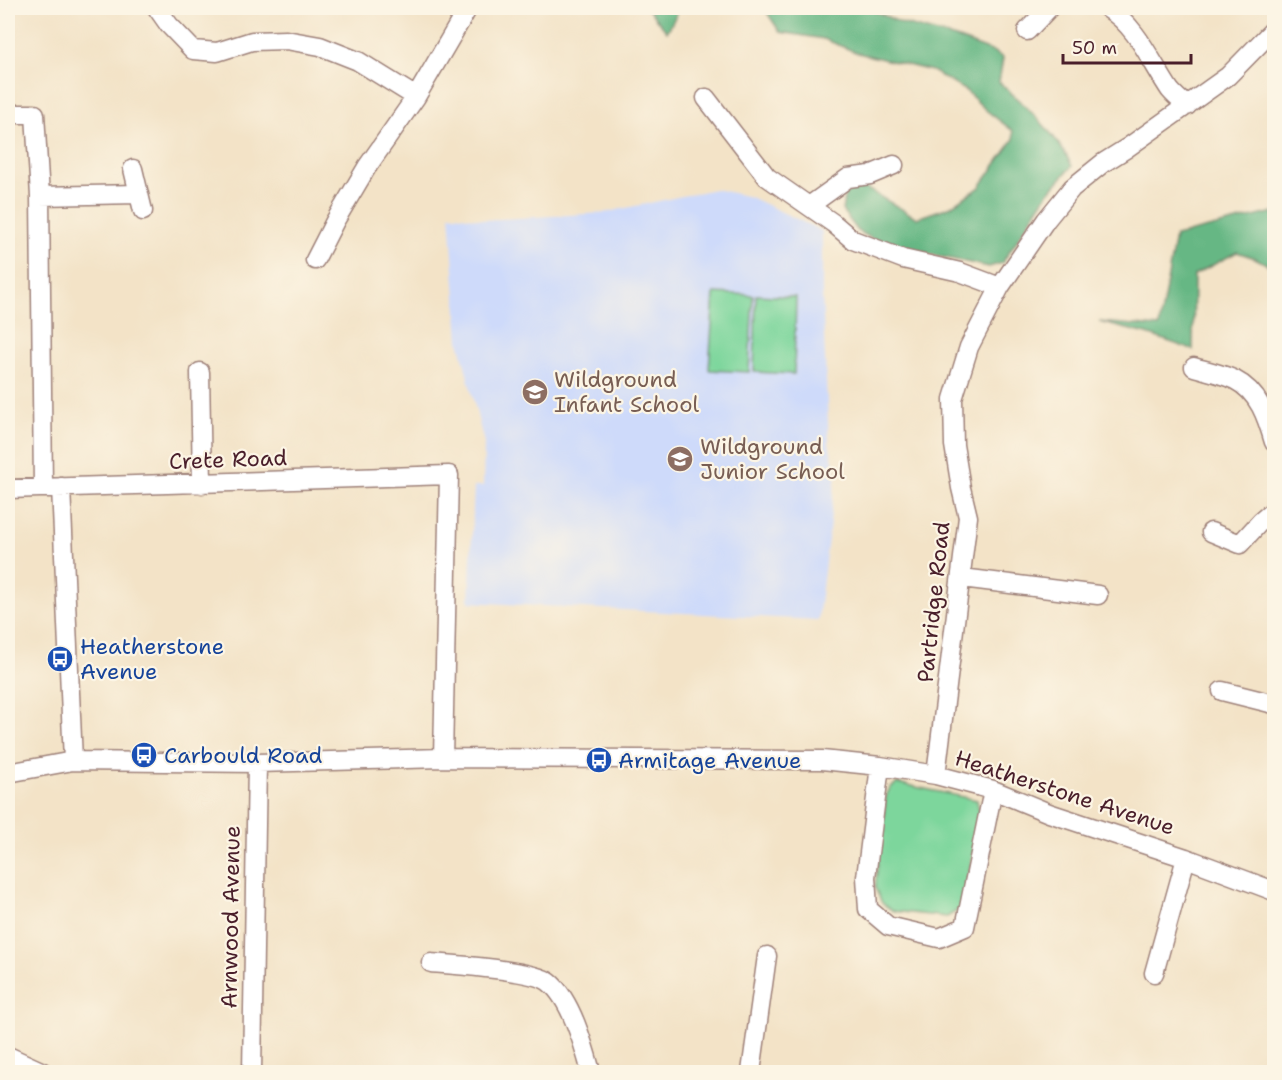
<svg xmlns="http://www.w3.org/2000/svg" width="1282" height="1080" viewBox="0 0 1282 1080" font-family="'Shantell Sans',sans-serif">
<rect width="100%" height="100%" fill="#fcf5e5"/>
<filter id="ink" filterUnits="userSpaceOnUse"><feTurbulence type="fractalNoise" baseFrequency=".0167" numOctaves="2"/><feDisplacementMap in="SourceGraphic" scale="12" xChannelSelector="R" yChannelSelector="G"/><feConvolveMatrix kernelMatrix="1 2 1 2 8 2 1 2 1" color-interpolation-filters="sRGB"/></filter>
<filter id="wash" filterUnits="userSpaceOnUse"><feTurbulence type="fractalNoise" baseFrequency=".008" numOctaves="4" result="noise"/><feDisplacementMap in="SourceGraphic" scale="24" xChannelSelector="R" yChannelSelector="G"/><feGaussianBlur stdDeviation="1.35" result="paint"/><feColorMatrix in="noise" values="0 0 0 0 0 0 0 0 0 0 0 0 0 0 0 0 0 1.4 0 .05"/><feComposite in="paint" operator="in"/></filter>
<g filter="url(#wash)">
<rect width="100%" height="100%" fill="#f3e3c7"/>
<!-- built -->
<path fill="#cedafa" d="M715 189 750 197 822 231V293L829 443 836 474 818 620 469 602 474 486H483L484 443 459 341 450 214 485 220 603 213Z"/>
<!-- green -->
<path fill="#7dd69c" stroke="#647a64" stroke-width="1.5" d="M714 293 753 295 749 372 709 370Z
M756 295 796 297 794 374 754 372Z
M897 783 977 800 980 817 962 908 947 917 893 911 882 903 875 888 886 796 890 788Z"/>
<!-- forest -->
<path fill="#66b784" stroke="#586b58" stroke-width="1.5" d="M647 8H680L667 32Z
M764 8H868L901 23 956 38 994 52 1003 58 999 82C1027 108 1055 131 1072 166L1048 193 1002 263 989 267 882 244 858 231 842 210 845 193 862 186 917 218 949 207 979 188 1014 139 1013 131 987 111 966 91 932 71 858 53 824 39 780 32Z
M1274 212V268L1255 258 1237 252 1194 275 1193 350 1147 334 1099 322 1159 327 1175 236Z"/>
</g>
<g filter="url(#ink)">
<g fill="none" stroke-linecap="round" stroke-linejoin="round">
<defs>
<path id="minor" d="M157 8 169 25 193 50 217 52 252 41 286 40 320 46 358 61 416 97
M1107 8C1137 26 1151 62 1170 90 1175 96 1181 101 1187 106
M1027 31 1049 8
M706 98 767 177 833 223 853 240 903 259 960 272 1000 287
M8 114H35L40 196 43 488
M133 169 143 211
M40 196 138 194
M809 206 848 178 870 175 894 165
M315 260 335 221 367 167 416 97 468 8
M1194 367C1207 371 1223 374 1235 380 1259 392 1267 418 1274 442
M200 372 202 484
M61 487 73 761
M8 489 449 475 443 758
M1211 532 1240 544 1261 521 1274 510
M962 578 1098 595
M1222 691 1274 704
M880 766 866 877 868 909 888 926 939 938 965 927 993 790
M8 773 73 761 257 763 443 758 822 760 880 766 936 775 993 790 1049 813 1186 858 1274 891
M936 775 968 517 961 488 954 445 953 399 969 347 1000 287 1046 220 1072 188 1103 163 1127 148 1228 76 1274 29
M431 963C454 965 534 970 549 982 571 999 584 1046 591 1072
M1154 973 1186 858
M8 1056 43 1072
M252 1072 257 763
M751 1072 767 956"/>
</defs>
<!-- minor casing -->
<use href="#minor" stroke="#9e8179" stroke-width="21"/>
<!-- minor -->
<use href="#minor" stroke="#fff" stroke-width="18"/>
</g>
</g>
<!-- icons -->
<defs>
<symbol id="school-disc" viewBox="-11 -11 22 22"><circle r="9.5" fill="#8d6e63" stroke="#fcf5e5"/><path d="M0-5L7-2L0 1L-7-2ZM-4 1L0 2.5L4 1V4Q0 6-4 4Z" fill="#fff"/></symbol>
<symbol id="bus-disc" viewBox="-11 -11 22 22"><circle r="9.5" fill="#1a4fb4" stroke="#fcf5e5"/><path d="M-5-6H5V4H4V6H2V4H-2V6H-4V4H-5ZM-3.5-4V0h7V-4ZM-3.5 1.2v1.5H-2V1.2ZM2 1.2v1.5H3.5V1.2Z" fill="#fff"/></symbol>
</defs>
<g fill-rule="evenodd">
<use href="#school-disc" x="520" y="377" width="30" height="30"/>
<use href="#school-disc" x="665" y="444" width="30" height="30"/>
<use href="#bus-disc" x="45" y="644" width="30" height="30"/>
<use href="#bus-disc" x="129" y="740" width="30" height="30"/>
<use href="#bus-disc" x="584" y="745" width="30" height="30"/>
</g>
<g text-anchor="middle" stroke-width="4.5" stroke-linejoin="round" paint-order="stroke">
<!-- education labels -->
<g font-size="22" fill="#785e54" stroke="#fcf5e5" text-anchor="start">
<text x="554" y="387">Wildground<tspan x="554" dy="25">Infant School</tspan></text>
<text x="700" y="454">Wildground<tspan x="700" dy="25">Junior School</tspan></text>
</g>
<!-- street labels -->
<g font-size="22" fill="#4a1f2b" stroke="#fcf5e5">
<text transform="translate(228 459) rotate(-2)" y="8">Crete Road</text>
<text transform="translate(933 602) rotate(-84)" y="8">Partridge Road</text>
<text transform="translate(1065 792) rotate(18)" y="8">Heatherstone Avenue</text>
<text transform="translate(230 917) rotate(-89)" y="8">Arnwood Avenue</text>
</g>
<!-- transit labels -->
<g font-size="22" fill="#164399" stroke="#fcf5e5" text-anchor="start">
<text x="80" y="654">Heatherstone<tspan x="80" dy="25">Avenue</tspan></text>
<text x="164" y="763">Carbould Road</text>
<text x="618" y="768">Armitage Avenue</text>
</g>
</g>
<!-- margin -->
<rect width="1282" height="1080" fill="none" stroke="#fcf5e5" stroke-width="30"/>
<!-- scale -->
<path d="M1063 54v9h128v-9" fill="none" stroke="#4a1f2b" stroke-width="3"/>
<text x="1072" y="54" font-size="18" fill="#4a1f2b" stroke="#fcf5e5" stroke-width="4.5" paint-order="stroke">50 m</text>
</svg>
